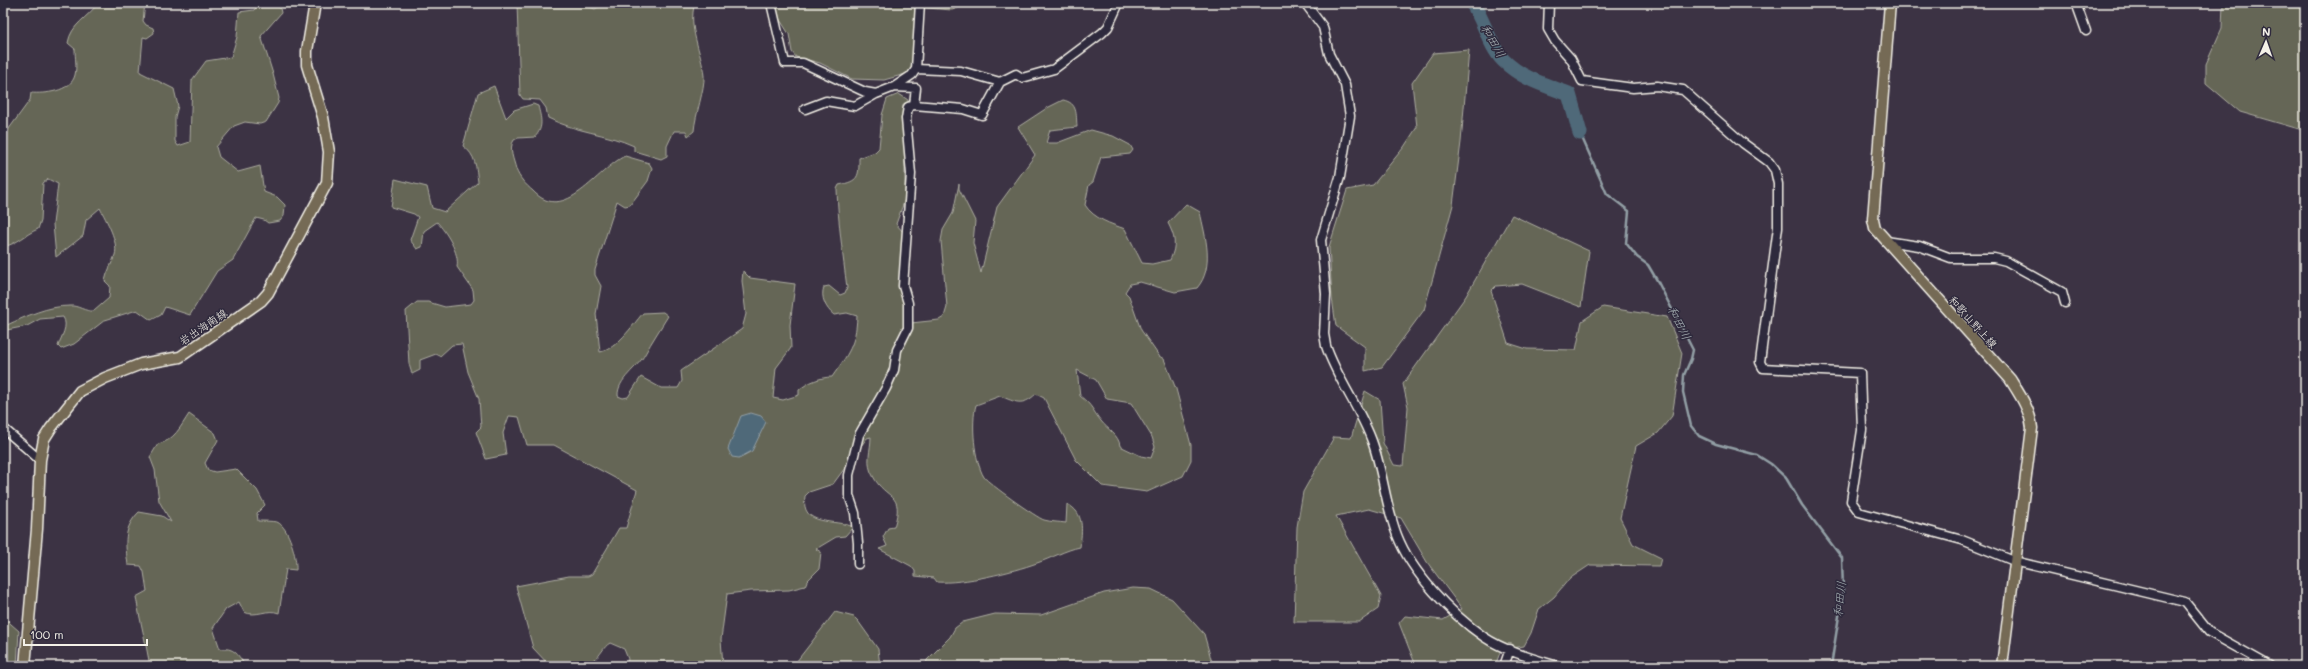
<svg xmlns="http://www.w3.org/2000/svg" width="2308" height="669" viewBox="0 0 2308 669" font-family="Mali,'Klee One',sans-serif">
<rect width="100%" height="100%" fill="#3c3344"/>
<filter id="ink" filterUnits="userSpaceOnUse"><feTurbulence type="fractalNoise" baseFrequency=".025" numOctaves="2"/><feDisplacementMap in="SourceGraphic" scale="8" xChannelSelector="R" yChannelSelector="G"/><feConvolveMatrix kernelMatrix="1 2 1 2 8 2 1 2 1" color-interpolation-filters="sRGB"/></filter>
<g filter="url(#ink)">
<!-- green -->
<path fill="#656657" stroke="#acaca0" fill-rule="evenodd" d="M98 3H145L143 21 146 25 153 28 154 33 147 38 143 37 140 72 174 89 178 106 175 117V141L178 146 190 142 192 80 206 61 231 57 237 37 239 12 254 10 260 3H279L281 13 261 36 273 74 279 98 278 103 266 122 260 124 245 122 234 126 216 147 219 157 238 172 260 166 264 192 277 197 285 205 284 216 280 221 268 223 264 220 256 218 233 260 217 271 190 315 165 307 161 315 151 320 137 310 105 320 74 344 61 349 58 346C61 337 69 326 63 317L40 319 27 326 7 330V325C27 316 47 306 70 306 78 305 85 312 94 311L109 298 110 286 105 281C107 271 112 264 115 255 119 242 106 220 100 208L86 220 83 236 56 257 53 224 58 184 48 179 43 183 41 220 38 229C24 235 19 243 3 247V137L30 100 31 93C44 94 71 92 75 75 77 67 75 57 75 49L68 43C71 24 88 18 98 3Z
M517 3H579L595 9 605 3H695C687 27 702 52 704 76 705 88 695 116 694 131L688 136 686 131H674L667 146V156L661 159 634 151V146C606 133 575 132 548 118L546 108 540 100 523 99 520 95Z
M774 3H917L912 67 909 73 884 80 852 79 820 63 796 57 792 52 789 34 777 15Z
M924 3H959L958 8 952 10 927 8 924 7Z
M2223 3H2305V129H2299L2240 112 2206 83V64L2222 28Z
M1469 50 1461 142 1453 205 1439 256 1424 310 1382 367 1365 371V347L1336 326 1332 298 1329 247 1347 190 1373 185 1404 147 1417 127 1412 83 1433 53Z
M494 86 506 118 514 110 533 104 538 106C541 118 544 127 535 137L518 138 514 140C508 149 514 160 516 169 519 178 526 185 533 191 565 225 597 169 625 156L649 163 652 168 648 181 630 205 625 206 617 201 595 270V275L601 286 596 314 600 352C617 349 632 326 643 313L663 312 668 316C660 329 652 341 645 354 638 368 617 379 618 396L623 398 628 397 641 377 661 388H678L682 381 681 371 742 329 746 314 742 281 743 271 750 278 795 284 790 325 791 348 776 368 773 398 783 400 799 395V390C808 382 821 377 832 377 848 354 856 345 857 316L847 313 834 315C826 309 820 297 824 287L829 286 840 295 845 293 847 288C843 255 838 223 837 189L839 185C859 181 859 177 859 158L875 152 879 148 882 115 887 99 899 94 908 100V122L913 147 905 162V199L896 224 904 233 907 301 911 323 939 320 944 317 947 307 941 241 943 230 953 213 959 184V189L975 221 973 243 981 273 997 207 1035 155 1018 127 1047 108 1063 100C1078 103 1076 114 1077 127L1050 130 1046 143H1057L1091 130 1113 136 1130 145 1133 150 1130 154 1101 157 1093 182 1089 185 1085 205C1094 219 1111 224 1125 229L1142 263 1152 264 1170 260C1177 245 1175 237 1168 223L1186 204 1200 212C1205 236 1215 267 1197 288L1175 292 1140 282 1130 284 1125 292 1129 296 1141 330 1159 356 1164 359 1176 389 1191 445V460L1183 476 1147 492 1102 486 1076 460 1044 398 1036 394C1022 407 1016 402 1000 396L976 405C971 422 974 461 984 477 988 483 1037 518 1044 520 1051 522 1059 522 1066 523L1067 504C1085 513 1082 530 1080 547 1065 550 1052 558 1037 563 1012 572 963 584 937 582L934 578 915 576V571L911 566 879 549 887 546 883 537 888 528 894 527C905 491 886 501 873 476 865 463 871 450 871 437L867 438 833 484 809 492 805 496C800 528 835 518 853 527L845 536 836 537 816 549 821 552 819 569 807 581 805 586 789 590 751 591 727 594 721 639 723 666H626L628 659 624 649 610 643C603 647 601 655 595 659 582 668 564 666 550 666L533 648 516 586 569 576H588L592 574 619 528H626L637 490 554 445H527L519 417 509 416 503 433 506 455 486 459 476 432 481 427 479 399 468 372 462 344 452 345 440 356 436 354 420 360V370L412 374 409 364 406 311 417 302H428L445 307 471 304 474 300 473 290 457 267C460 253 446 232 437 222L424 231 422 247 417 249 410 240 418 217 414 214 391 207 395 179 427 187 432 208 445 212 478 182C476 167 476 155 463 146L478 93ZM1077 370 1096 380 1107 399 1131 403 1152 437 1155 447 1151 458 1141 456 1120 446C1119 435 1107 429 1101 421 1092 410 1093 406 1080 396Z
M1512 215 1589 251 1581 307 1522 284 1496 286 1491 291 1508 343 1527 349 1576 350 1582 321 1603 307 1667 317 1682 353 1672 416 1658 433 1636 446 1620 518 1633 544 1661 558 1659 566 1590 565 1569 579 1554 597 1539 609 1531 633 1524 646 1501 650 1495 666H1416L1399 623 1405 616 1443 620 1462 609 1427 562 1401 518 1369 509 1336 516 1381 596 1378 609 1359 622H1294L1297 527 1303 492 1334 437 1351 438 1365 391 1380 400 1383 443 1394 465 1403 466 1408 407 1403 384 1466 296Z
M189 414 215 433 218 440 205 463 208 470 215 472 236 469 257 490 265 505 257 513 258 521C263 521 271 521 277 522 289 527 297 558 296 570L286 569 279 613C267 608 256 618 244 612L239 602 226 609 213 628 220 649C234 647 238 654 245 666H150C146 643 140 621 136 597L147 591 144 572 141 566 128 565C125 543 123 528 139 512L162 516 171 522 159 501 155 470 150 457 158 444C174 441 181 426 189 414Z
M1133 588 1151 589 1172 599 1204 634 1213 666 926 665 927 660 950 637 955 628 963 622 995 614 1041 615 1104 593Z
M835 612 854 617 858 621 878 649 880 666H793Z
M3 617 19 631 17 666H3Z"/>
<!-- water -->
<path fill="#506979" stroke="#929fa5" d="M751 413 761 416 766 422 752 451 739 458 732 457 728 449 741 416Z"/>
<g fill="none" stroke-linecap="round" stroke-linejoin="round">
<!-- stream -->
<path stroke="#929fa5" stroke-width="2.5" d="M1580 133 1607 194 1629 211 1626 243 1637 257 1648 265 1658 282 1693 350 1691 359 1684 375 1683 392 1691 426 1699 436 1716 444 1757 455 1771 464 1786 478 1802 505 1842 558 1843 591 1831 666"/>
<!-- river -->
<path stroke="#506979" stroke-width="15" d="M1472 3C1484 20 1489 45 1503 60 1522 79 1545 85 1569 94L1580 133"/>
<defs>
<path id="minor" d="M771 3 785 63H803L865 92 876 94 894 87 916 88 914 105 908 107 906 119 911 174 903 286 908 303V328L897 350 894 370 886 388 859 435 849 475V495L855 513 858 543V564
M1305 3 1323 27 1329 54 1345 85 1350 116 1340 177 1321 240 1326 294 1324 334 1326 346C1337 379 1360 408 1372 441 1383 471 1385 504 1397 535 1411 572 1451 614 1484 637 1505 651 1534 659 1557 666
M1549 3 1548 29 1555 41 1571 59 1582 81 1633 88 1657 86 1683 90 1743 143 1769 162 1775 170 1778 184V227L1760 362 1763 368 1860 373 1862 430 1851 501 1859 512 1962 540 2014 561 2185 602 2209 632 2270 666
M2076 3 2086 31
M916 69 961 71 1000 82 1016 74 1022 78 1054 69 1102 33 1108 27 1119 3
M894 87 912 75 916 69 920 3
M914 105 963 109 982 115 1000 82
M805 109 826 101 855 106 876 94
M1886 241 1919 246 1951 258H1994L2006 261 2062 292 2065 303
M3 428 40 460
M1504 666 1510 649"/>
<path id="major" d="M1890 3 1873 219 1875 228 2010 379C2020 395 2030 409 2032 428L2002 666
M25 666 37 529 40 460 44 439 51 428 80 391 105 378 141 364 180 357 261 301 268 293 327 183 329 152 323 117 307 65V51L315 3"/>
</defs>
<!-- minor casing -->
<use href="#minor" stroke="#f4f1e8" stroke-width="11"/>
<!-- major casing -->
<use href="#major" stroke="#f4f1e8" stroke-width="13"/>
<!-- minor -->
<use href="#minor" stroke="#2f2a3d" stroke-width="8"/>
<!-- major -->
<use href="#major" stroke="#746b55" stroke-width="10"/>
</g>
</g>
<g text-anchor="middle" stroke-width="3" stroke-linejoin="round" paint-order="stroke">
<!-- street labels -->
<g font-size="11" fill="#f4f1e8" stroke="#2f2a3d">
<text transform="translate(1973 322) rotate(48)" y="4">和歌山野上線</text>
<text transform="translate(203 327) rotate(-34)" y="4">岩出海南線</text>
</g>
<!-- water labels -->
<g font-size="12" font-style="italic" fill="#aab4b6" stroke="#2f2a3d">
<text transform="translate(1493 41) rotate(60)" y="4">和田川</text>
<text transform="translate(1679 323) rotate(63)" y="4">和田川</text>
<text transform="translate(1840 599) rotate(-84)" y="4">和田川</text>
</g>
</g>
<!-- margin -->
<rect width="2308" height="669" fill="none" stroke="#2f2a3d" stroke-width="16"/>
<rect x="8" y="8" width="2292" height="653" fill="none" stroke="#f4f1e8" stroke-width="1.5" filter="url(#ink)"/>
<!-- north arrow -->
<g transform="translate(2266 42) rotate(2)" stroke="#2f2a3d" stroke-width="3" paint-order="stroke">
<path d="M0-3L7 15L0 10L-7 15Z" fill="#f4f1e8"/>
<text y="-6" font-size="11" font-weight="bold" text-anchor="middle" fill="#f4f1e8">N</text>
</g>
<!-- scale -->
<path d="M24 639v6h123v-6" fill="none" stroke="#f4f1e8" stroke-width="2"/>
<text x="30" y="639" font-size="12" fill="#f4f1e8" stroke="#2f2a3d" stroke-width="3" paint-order="stroke">100 m</text>
</svg>
